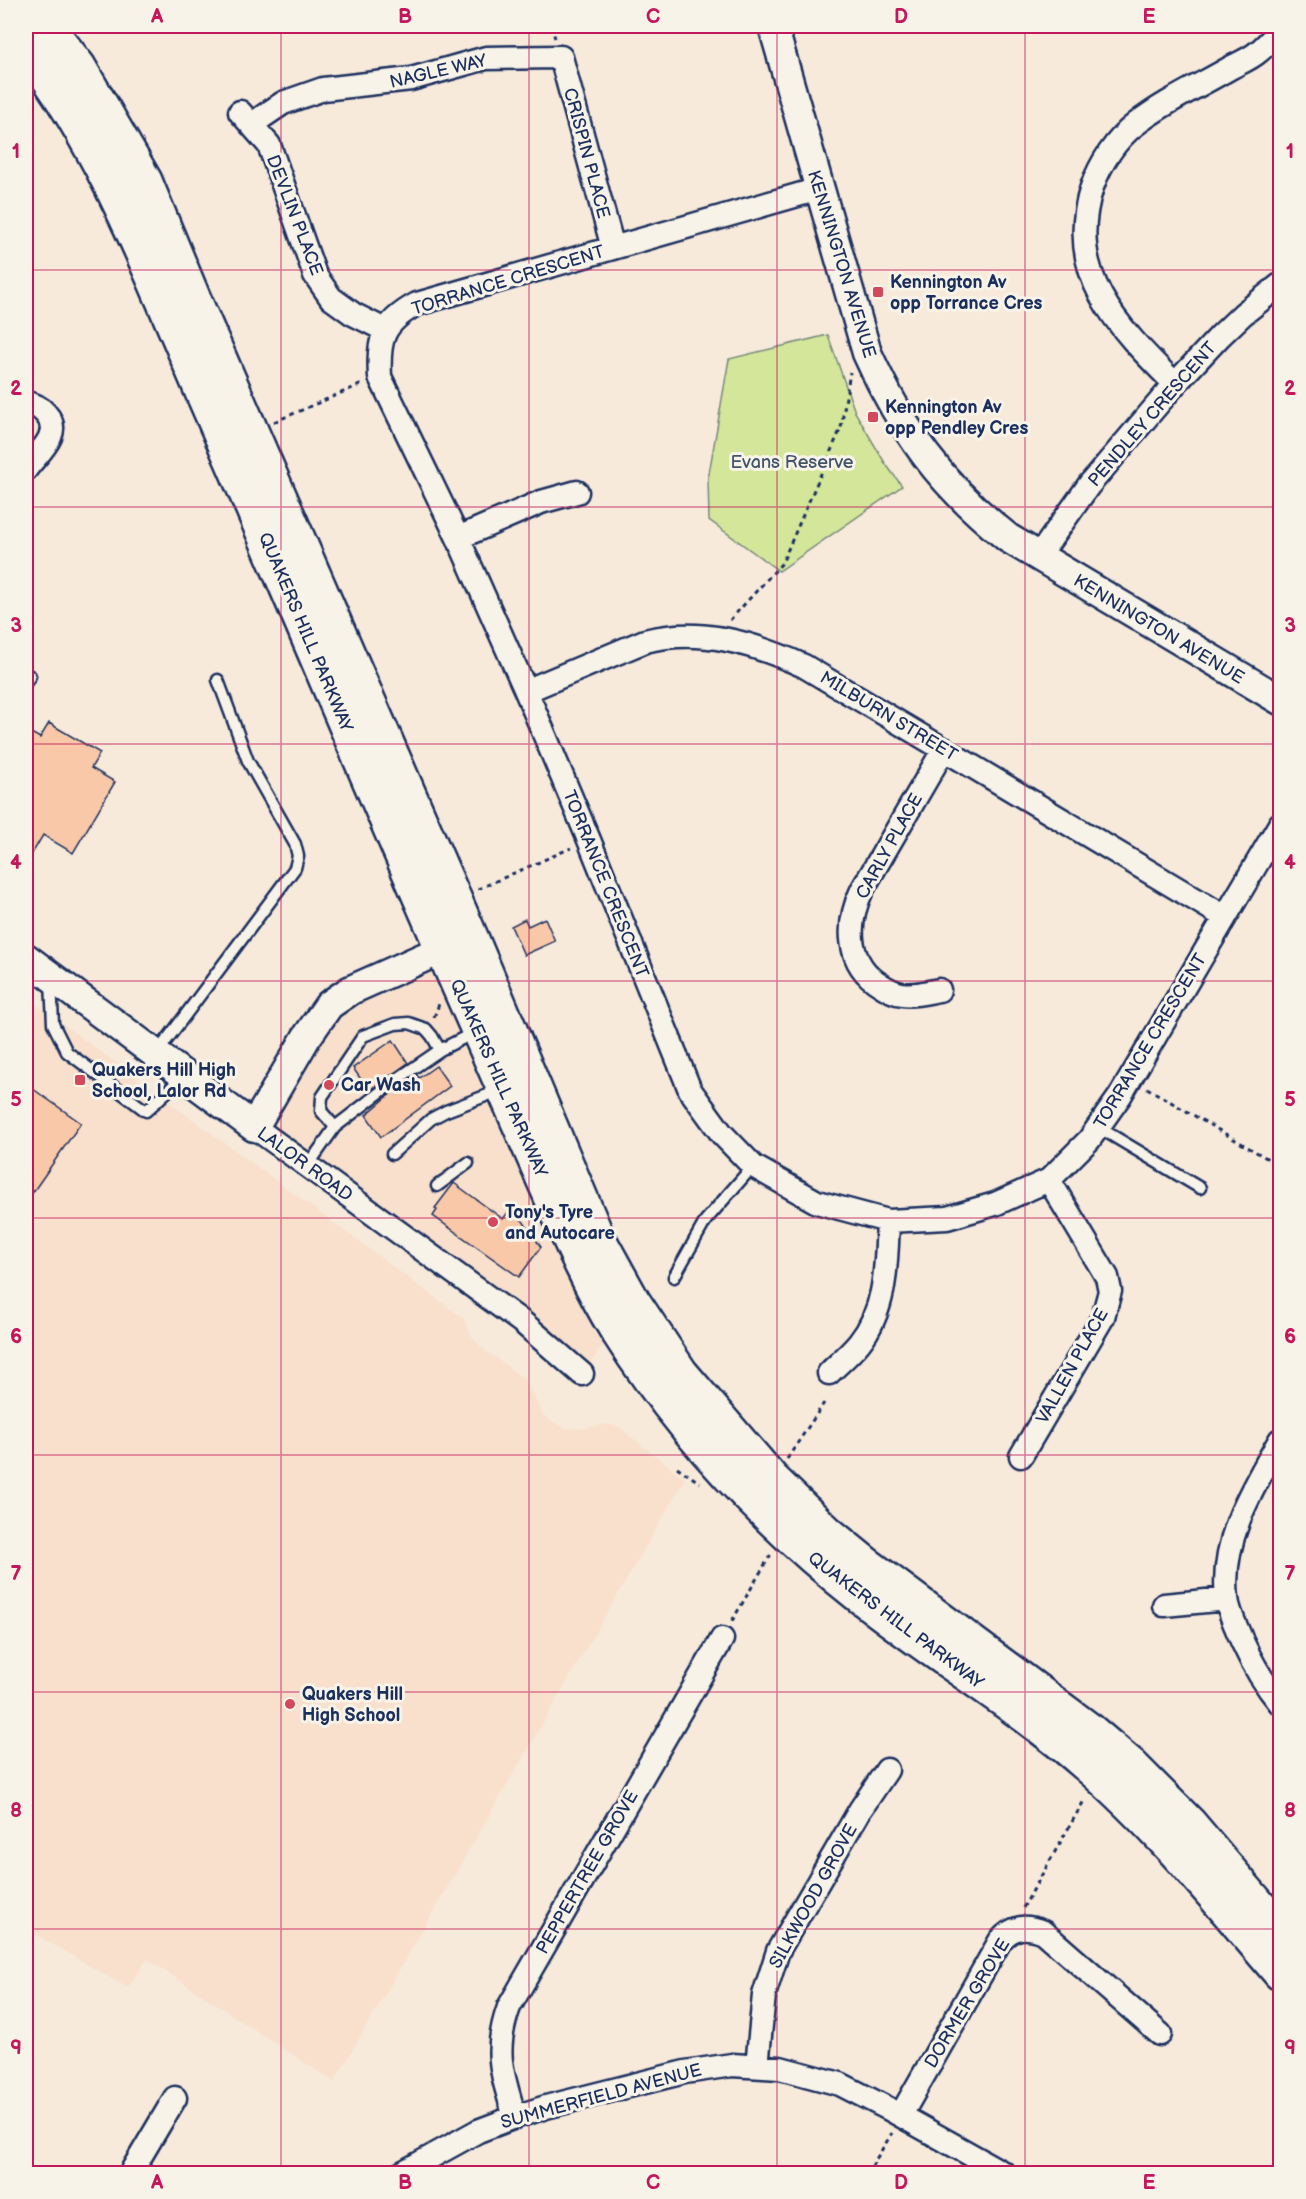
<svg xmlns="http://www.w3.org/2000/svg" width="1306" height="2199" viewBox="0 0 1306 2199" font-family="'Balsamiq Sans',sans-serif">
<rect width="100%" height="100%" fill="#f7eadb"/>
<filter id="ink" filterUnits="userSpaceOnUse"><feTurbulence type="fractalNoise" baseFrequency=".0167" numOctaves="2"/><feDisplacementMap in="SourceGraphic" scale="12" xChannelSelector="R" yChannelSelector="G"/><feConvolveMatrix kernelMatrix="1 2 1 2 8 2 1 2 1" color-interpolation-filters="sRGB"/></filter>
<g filter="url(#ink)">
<!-- built -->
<path fill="#f8e0cc" d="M442 949 616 1328 582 1374 254 1128 329 1005Z
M26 997 463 1318 473 1338 482 1348 524 1379 543 1415 553 1422 565 1428 580 1429 606 1424 619 1427 685 1479 334 2082 147 1959 128 1988 26 1929Z"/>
<!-- green -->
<path fill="#d3e69a" stroke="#778a7c" stroke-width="1.5" d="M828 335 855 412 885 463 902 486 779 571 709 520 708 479 729 359Z"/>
<!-- building -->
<path fill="#f9c8a8" stroke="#1b2f5e" stroke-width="1.5" d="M49 723 100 753 91 768 115 782 73 853 43 835 26 864V730L40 738Z
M545 918 555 941 524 955 511 926 525 919 528 926Z
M393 1040 408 1063 369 1091 353 1068Z
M436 1066 450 1086 381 1137 366 1115 400 1086 417 1075 419 1078Z
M26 1084 81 1123 26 1202Z
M454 1183 503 1219 509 1211 523 1221 541 1247 519 1277 433 1216 437 1210 435 1208Z"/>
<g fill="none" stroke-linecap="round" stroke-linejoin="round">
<defs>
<path id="service" d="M26 682 30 676
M51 981 53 1024 67 1052 146 1111 184 1076
M157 1053 295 868 298 856 295 844 248 761 218 680
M335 1127 321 1111 322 1097 363 1036 395 1024 409 1023 426 1029 432 1036 440 1050
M1098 1127 1200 1188
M392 1154 431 1119 446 1111 501 1090
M307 1167 335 1127 396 1080 440 1050 475 1032
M437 1186 468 1163
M674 1277 706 1220 753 1166"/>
<path id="minor" d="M240 112 269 145 315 275 331 298 353 314 385 330
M252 124 283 103 323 89 411 79 486 58 561 57 613 248
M819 189 417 304C382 323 378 339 380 377L458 538 526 691 589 840 690 1090 722 1134 753 1166 817 1202 888 1221 947 1218 995 1204 1049 1180 1089 1140 1120 1096 1280 824
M1175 384C1118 327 1064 274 1092 187 1100 164 1116 139 1136 124 1164 102 1199 86 1230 68 1239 63 1250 59 1258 52 1266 46 1273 37 1280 30
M26 403C34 404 40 407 46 414 64 434 37 453 26 469
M458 538 541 502 577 492
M1038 557 1089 485 1175 384 1220 336 1243 314 1280 285
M526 691 645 641C700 627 753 643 804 666L1225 917
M939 990C927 992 915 996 902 994 895 993 887 989 881 985 846 964 846 924 862 890L944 749
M254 1127 522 1322 582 1374
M829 1373C839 1363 850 1354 859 1343 887 1308 886 1264 888 1221
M1280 1440C1253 1487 1220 1540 1227 1598 1228 1612 1237 1628 1242 1641 1252 1663 1264 1684 1280 1703
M1021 1456 1103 1317 1110 1291 1107 1277 1049 1180
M1164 1605 1227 1599
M757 2066 764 1995 778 1951 860 1810 887 1770
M901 2115 1000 1941C1013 1926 1025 1925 1043 1932L1160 2034
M515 2117C502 2074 493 2051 509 2007L722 1639
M130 2174 175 2098
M400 2174 478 2131 515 2117 546 2107 685 2072 732 2065 780 2068 840 2084 889 2109 1005 2174"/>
<path id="tertiary" d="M773 26 867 353C903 432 940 484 1008 538L1280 700
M26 958 254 1127 306 1038 329 1005 351 990 463 940"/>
<path id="primary" d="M47 26 79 67 145 181 193 297 471 937 596 1234 633 1301 681 1373 772 1479 827 1532 865 1563 1091 1731 1130 1764 1190 1824 1280 1930
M26 47C105 150 151 274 202 392 295 604 384 818 478 1030 500 1080 522 1131 544 1181 566 1231 587 1282 616 1329 681 1432 766 1522 861 1597 935 1656 1017 1704 1088 1766 1160 1828 1219 1902 1280 1973"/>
</defs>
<!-- service casing -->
<use href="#service" stroke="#1b2f5e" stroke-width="15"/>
<!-- minor casing -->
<use href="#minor" stroke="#1b2f5e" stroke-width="27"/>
<!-- tertiary casing -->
<use href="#tertiary" stroke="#1b2f5e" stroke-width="33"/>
<!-- primary casing -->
<use href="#primary" stroke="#1b2f5e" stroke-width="38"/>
<!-- path -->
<path stroke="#1b2f5e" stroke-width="3" stroke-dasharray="4.5 4.5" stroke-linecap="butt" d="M551 26 555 38
M274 422 362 384
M730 620 782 563 841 428 850 372
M478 889 571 848
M434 1017 439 1004
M1147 1088 1280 1166
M787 1459 824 1403
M677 1467 700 1483
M732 1621 771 1554
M1023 1908 1085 1799
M867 2174 892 2133"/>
<!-- service -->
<use href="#service" stroke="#f7f3e8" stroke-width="10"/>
<!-- minor -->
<use href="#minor" stroke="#f7f3e8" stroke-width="22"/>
<!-- tertiary -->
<use href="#tertiary" stroke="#f7f3e8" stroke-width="28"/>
<!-- primary -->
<use href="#primary" stroke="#f7f3e8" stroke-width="33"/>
</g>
</g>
<!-- grid -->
<path fill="none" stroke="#c2185b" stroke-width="1.5" stroke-opacity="0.55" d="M281 26V2174M529 26V2174M777 26V2174M1025 26V2174M26 270H1280M26 507H1280M26 744H1280M26 981H1280M26 1218H1280M26 1455H1280M26 1692H1280M26 1929H1280"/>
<!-- markers -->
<g fill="#d1495b" stroke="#f7f3e8" stroke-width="2">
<rect x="872" y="286" width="12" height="12" rx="3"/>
<rect x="867" y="411" width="12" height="12" rx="3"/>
<rect x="74" y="1074" width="12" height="12" rx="3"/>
<circle cx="329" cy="1085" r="6"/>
<circle cx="493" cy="1222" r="6"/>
<circle cx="290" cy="1704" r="6"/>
</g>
<g text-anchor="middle" stroke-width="6" stroke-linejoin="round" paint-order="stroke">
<!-- street labels -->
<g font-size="18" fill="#1b2f5e" stroke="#f7f3e8">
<text transform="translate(438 71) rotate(-13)" y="6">NAGLE WAY</text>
<text transform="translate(587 153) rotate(75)" y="6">CRISPIN PLACE</text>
<text transform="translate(295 215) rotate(69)" y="6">DEVLIN PLACE</text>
<text transform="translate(842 264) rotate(73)" y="6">KENNINGTON AVENUE</text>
<text transform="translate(508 280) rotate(-17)" y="6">TORRANCE CRESCENT</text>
<text transform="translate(1152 414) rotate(-49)" y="6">PENDLEY CRESCENT</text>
<text transform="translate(1159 629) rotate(31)" y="6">KENNINGTON AVENUE</text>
<text transform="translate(306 632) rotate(67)" y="6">QUAKERS HILL PARKWAY</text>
<text transform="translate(889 716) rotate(31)" y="6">MILBURN STREET</text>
<text transform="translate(889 846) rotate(-61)" y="6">CARLY PLACE</text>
<text transform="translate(606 884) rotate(68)" y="6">TORRANCE CRESCENT</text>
<text transform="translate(1150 1041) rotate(-59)" y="6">TORRANCE CRESCENT</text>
<text transform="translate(499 1078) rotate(66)" y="6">QUAKERS HILL PARKWAY</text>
<text transform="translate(305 1164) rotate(36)" y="6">LALOR ROAD</text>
<text transform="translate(1072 1366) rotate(-61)" y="6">VALLEN PLACE</text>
<text transform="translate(896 1620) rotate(37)" y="6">QUAKERS HILL PARKWAY</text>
<text transform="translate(587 1872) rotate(-60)" y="6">PEPPERTREE GROVE</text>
<text transform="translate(813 1896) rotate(-61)" y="6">SILKWOOD GROVE</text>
<text transform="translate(967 2003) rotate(-59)" y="6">DORMER GROVE</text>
<text transform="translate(601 2096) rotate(-15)" y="6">SUMMERFIELD AVENUE</text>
</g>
<!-- poi labels -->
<g font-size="18" font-weight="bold" fill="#1b2f5e" stroke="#f7f3e8" text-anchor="start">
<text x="890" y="288">Kennington Av<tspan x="890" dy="21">opp Torrance Cres</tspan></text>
<text x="885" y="413">Kennington Av<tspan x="885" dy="21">opp Pendley Cres</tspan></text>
<text x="92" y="1076">Quakers Hill High<tspan x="92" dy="21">School, Lalor Rd</tspan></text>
<text x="341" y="1091">Car Wash</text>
<text x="505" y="1218">Tony's Tyre<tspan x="505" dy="21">and Autocare</tspan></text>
<text x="302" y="1700">Quakers Hill<tspan x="302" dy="21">High School</tspan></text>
</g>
<!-- park labels -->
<g font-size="18" fill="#40546a" stroke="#f7f3e8">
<text x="792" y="468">Evans Reserve</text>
</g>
</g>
<!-- margin -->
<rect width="1306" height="2199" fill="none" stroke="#f7f3e8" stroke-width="66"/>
<rect x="33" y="33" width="1240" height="2133" fill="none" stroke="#c2185b" stroke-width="2"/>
<g font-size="20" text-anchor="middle" font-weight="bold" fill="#c2185b">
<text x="157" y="23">A</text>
<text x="405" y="23">B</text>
<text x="653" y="23">C</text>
<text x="901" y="23">D</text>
<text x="1149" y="23">E</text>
<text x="16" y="158">1</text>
<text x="1290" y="158">1</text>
<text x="16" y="395">2</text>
<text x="1290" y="395">2</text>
<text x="16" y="632">3</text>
<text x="1290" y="632">3</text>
<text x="16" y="869">4</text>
<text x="1290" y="869">4</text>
<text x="16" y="1106">5</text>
<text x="1290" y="1106">5</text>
<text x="16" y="1343">6</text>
<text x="1290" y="1343">6</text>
<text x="16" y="1580">7</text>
<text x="1290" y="1580">7</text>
<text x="16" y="1817">8</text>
<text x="1290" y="1817">8</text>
<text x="16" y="2054">9</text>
<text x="1290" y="2054">9</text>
<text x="157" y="2189">A</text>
<text x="405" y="2189">B</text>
<text x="653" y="2189">C</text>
<text x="901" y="2189">D</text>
<text x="1149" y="2189">E</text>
</g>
</svg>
